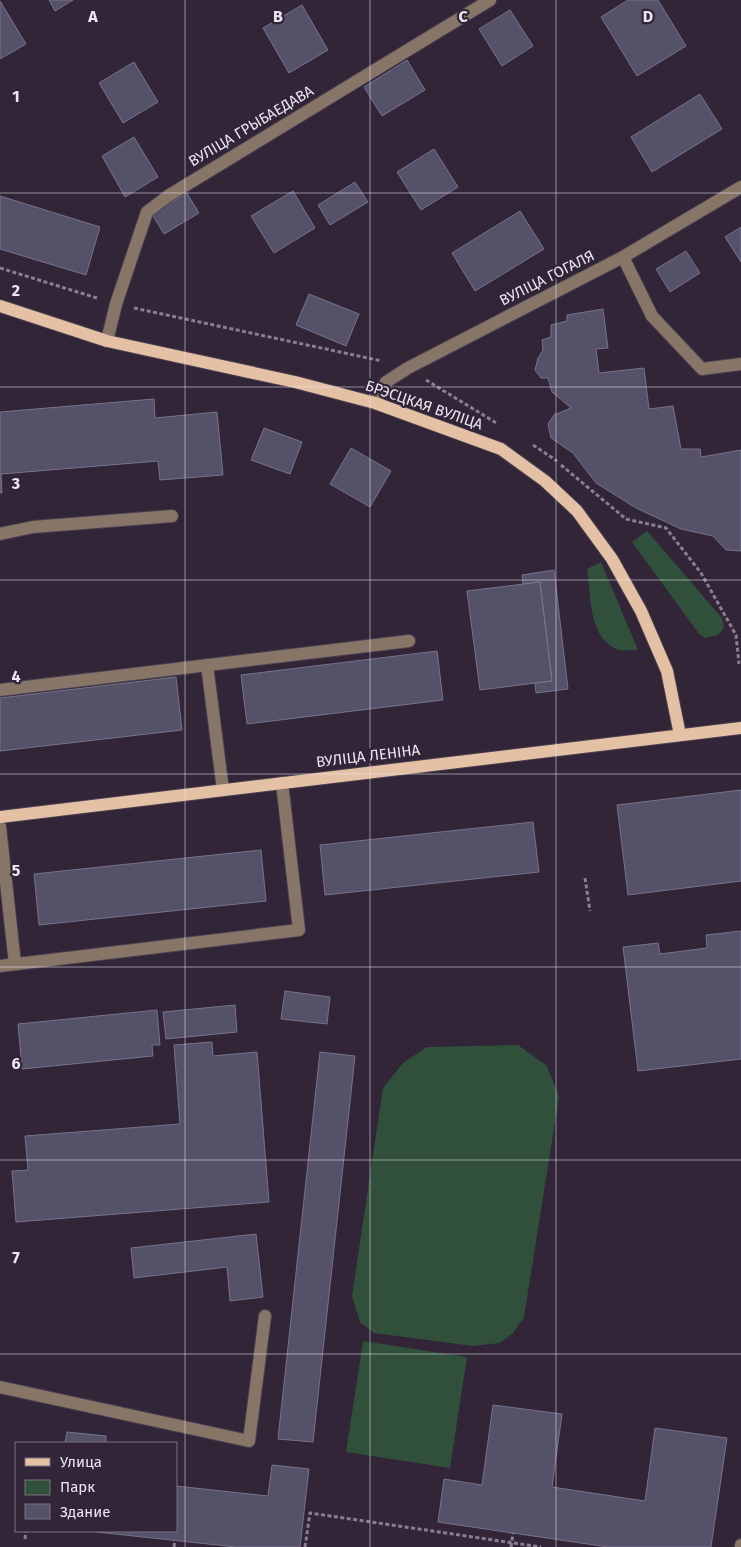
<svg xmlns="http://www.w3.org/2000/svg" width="741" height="1547" viewBox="0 0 741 1547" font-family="'Fira Sans',sans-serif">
<rect width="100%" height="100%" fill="#312537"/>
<!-- green -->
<path fill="#30503b" d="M647 531 722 618 724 628 718 635 705 638 699 634 632 542Z
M601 562 638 650C630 650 621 652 614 648 588 634 591 594 587 569Z
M518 1045 547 1066 559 1097 524 1317 513 1333 500 1343 473 1346 374 1333 360 1322 352 1296 383 1088 403 1063 427 1047Z
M363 1341 467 1357 450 1468 346 1452Z"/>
<!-- building -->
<path fill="#555168" stroke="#77738c" d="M49 0H73L55 11Z
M628 0H658L686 46 637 76 601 17Z
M0 1 26 44 0 59Z
M302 5 328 50 289 73 263 28Z
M510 10 533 46 502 66 479 29Z
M407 60 425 90 382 116 364 87Z
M134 62 158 102 123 123 99 83Z
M700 94 722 129 652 172 631 137Z
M134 137 158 177 125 197 102 156Z
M434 149 458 187 421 210 397 172Z
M355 182 368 202 330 225 318 205Z
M293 191 315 228 274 253 251 216Z
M187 193 199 213 164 234 152 214Z
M0 196 100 227 86 275 0 249Z
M520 211 544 249 475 291 452 253Z
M741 227V262L725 237Z
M686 251 700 273 670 292 656 269Z
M309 294 359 314 346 346 296 325Z
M603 309 608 348 596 349 599 373 644 368 649 409 673 406 681 449H700L701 457 741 450V551L726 550 713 536 681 529 636 508 596 483 573 453 551 438 548 424 554 415 571 408 552 392 548 378H541L535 370 538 358 543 350 542 340 551 337V325L567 321V315Z
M154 399 155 418 217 412 223 475 160 480 158 461 1 474 2 493H0V412Z
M264 428 302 442 290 474 251 460Z
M351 448 391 471 370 507 330 484Z
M554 570 568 689 536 693 535 683 552 681 540 582 523 584 522 575Z
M540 582 552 681 480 690 467 591Z
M437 651 443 700 247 724 241 675Z
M176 677 182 730 0 751V698Z
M741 790V881L628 895 617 805Z
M533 822 539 872 325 895 320 845Z
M261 850 266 901 39 925 34 874Z
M741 931V1059L638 1071 623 947 658 943 660 954 707 948 706 935Z
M285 991 330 997 327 1024 281 1019Z
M235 1005 237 1032 166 1039 163 1012Z
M157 1010 160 1045H152L153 1056 22 1069 18 1024Z
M212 1042 213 1056 257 1052 269 1202 16 1222 12 1171 28 1170 25 1136 180 1124 174 1045Z
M320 1052 355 1056 313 1442 278 1439Z
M256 1234 263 1297 230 1301 227 1267 134 1278 131 1248Z
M493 1405 562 1414 552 1487 645 1501 655 1428 727 1438 711 1547H608L438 1522 444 1479 482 1485Z
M67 1432 106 1436V1443H65Z
M272 1465 309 1469 300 1547H236L87 1531H176V1486L268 1496Z"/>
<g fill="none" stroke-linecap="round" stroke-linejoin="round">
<defs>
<path id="minor" d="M623 257 652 316 702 369 741 364
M107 341 116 304 147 212 168 196 490 0
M375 403 386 382 408 368 623 257 741 187
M0 534 33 527 172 516
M207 665 223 790
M0 690 409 641
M0 827 15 964
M0 966 299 930 282 783
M0 1387 249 1441 265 1316
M741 1547V1545"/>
<path id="major" d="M0 306 107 341 295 382 375 403 501 449 545 481 577 511 612 559 641 611 667 671 680 735
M0 817 741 728"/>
</defs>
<!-- minor casing -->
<use href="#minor" stroke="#4b4051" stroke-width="14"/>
<!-- major casing -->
<use href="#major" stroke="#4b4051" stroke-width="14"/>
<!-- path -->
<path stroke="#897f8f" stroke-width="3" stroke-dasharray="4 2.5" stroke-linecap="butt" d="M0 268 97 298
M134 308 382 361
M426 380 498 424
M533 445 557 461
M561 465 626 519 666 528 701 573 736 635 739 664
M585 878 590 911
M25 1539 26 1531
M174 1547 175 1540
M305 1547 310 1513 541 1547
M511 1547 513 1533"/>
<!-- minor -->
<use href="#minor" stroke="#877668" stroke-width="12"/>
<!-- major -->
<use href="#major" stroke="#e4c1a4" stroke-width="12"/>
</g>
<!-- grid -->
<path fill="none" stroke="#ede5f2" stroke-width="1" stroke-opacity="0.55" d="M185 0V1547M370 0V1547M556 0V1547M0 193H741M0 387H741M0 580H741M0 774H741M0 967H741M0 1160H741M0 1354H741"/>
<g text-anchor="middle" stroke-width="4.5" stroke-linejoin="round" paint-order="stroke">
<!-- street labels -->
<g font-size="15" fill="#ede5f2" stroke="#312537">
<text transform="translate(251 126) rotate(-31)" y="5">ВУЛІЦА ГРЫБАЕДАВА</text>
<text transform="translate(547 278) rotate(-27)" y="5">ВУЛІЦА ГОГАЛЯ</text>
<text transform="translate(424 405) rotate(19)" y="5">БРЭСЦКАЯ ВУЛІЦА</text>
<text transform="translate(368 756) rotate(-7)" y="5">ВУЛІЦА ЛЕНІНА</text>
</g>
</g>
<g font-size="16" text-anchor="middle" font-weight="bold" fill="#ede5f2" stroke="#312537" stroke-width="4.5" stroke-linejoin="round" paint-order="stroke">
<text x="93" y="22">A</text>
<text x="278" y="22">B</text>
<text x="463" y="22">C</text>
<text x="648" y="22">D</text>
<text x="16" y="102">1</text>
<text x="16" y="296">2</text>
<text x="16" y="489">3</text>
<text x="16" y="682">4</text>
<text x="16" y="876">5</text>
<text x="16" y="1069">6</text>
<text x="16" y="1263">7</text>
</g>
<!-- legend -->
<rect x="15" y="1442" width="162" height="90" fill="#312537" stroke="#7c7282"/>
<rect x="25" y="1458" width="25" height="8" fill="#e4c1a4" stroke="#7c7282"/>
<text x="60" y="1467" font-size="15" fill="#ede5f2">Улица</text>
<rect x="25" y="1480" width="25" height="15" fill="#30503b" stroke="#7c7282"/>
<text x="60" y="1492" font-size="15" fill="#ede5f2">Парк</text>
<rect x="25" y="1504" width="25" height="15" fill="#555168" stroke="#7c7282"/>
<text x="60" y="1517" font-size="15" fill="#ede5f2">Здание</text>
</svg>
